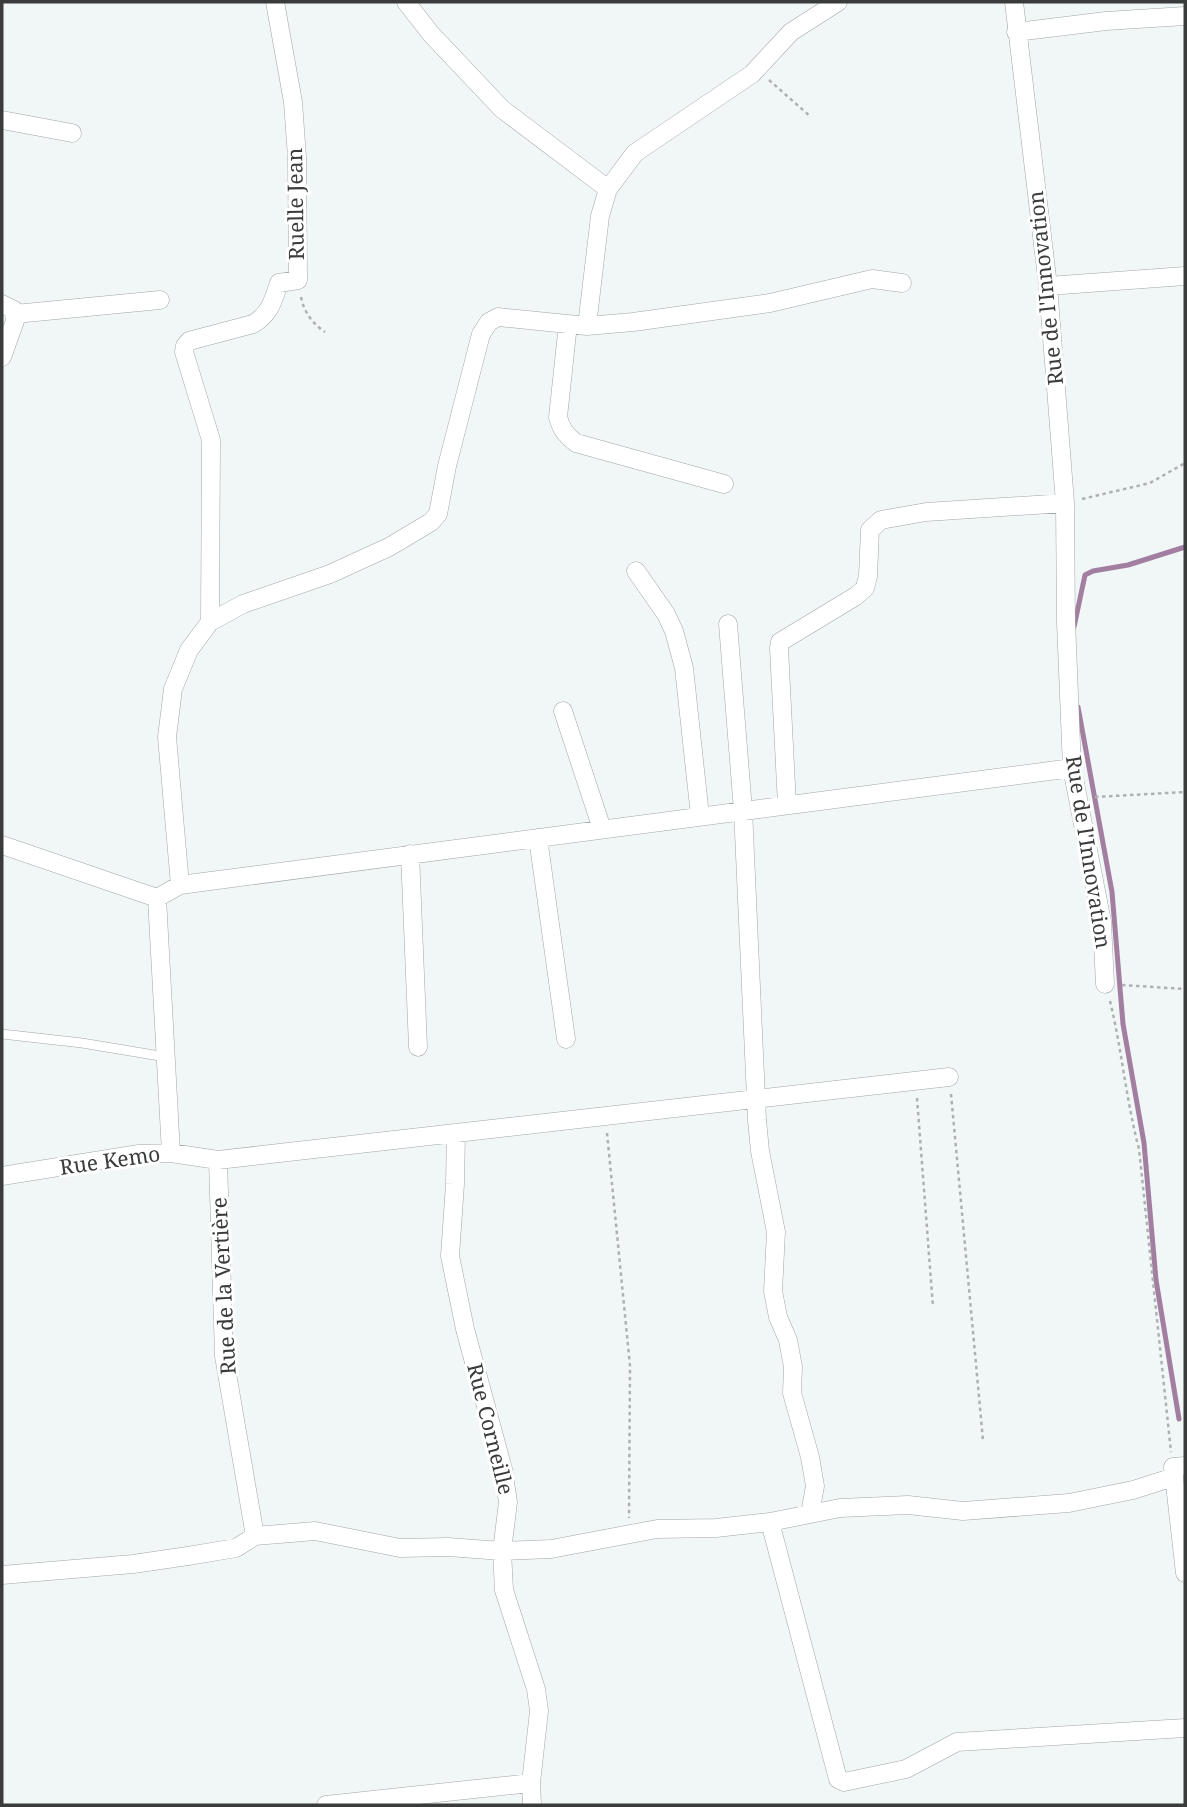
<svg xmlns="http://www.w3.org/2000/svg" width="1187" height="1807" viewBox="0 0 1187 1807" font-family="'Noto Serif',serif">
<rect width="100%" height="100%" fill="#f1f6f6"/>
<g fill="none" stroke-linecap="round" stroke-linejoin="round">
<!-- stream -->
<path stroke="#a27ea1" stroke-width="5" d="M1074 627 1085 575 1093 571 1128 565 1185 547
M1078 707 1112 892 1123 1024 1144 1143 1156 1280 1179 1419"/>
<defs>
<path id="service" d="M2 1034 82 1043 166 1057"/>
<path id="minor" d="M406 2 431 34 502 109 608 189
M1014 2 1048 286 1065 503 1066 622 1072 768 1102 922 1105 984
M1016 32 1106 21 1185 16
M2 120 72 133
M1048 286 1185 276
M2 304 14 310 15 321 2 357
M15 314 160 300
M568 324 558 417C561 429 566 435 576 443L724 484
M587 326 600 216 608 189 635 153 752 74 791 32 838 2
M636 571 666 614 674 631 684 668 700 816
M210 622 211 440 184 352 185 346 189 341 253 324C270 314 273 301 279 283L298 280 297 157 293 102 275 2
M728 624 743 810 757 1120 760 1151 776 1232 773 1291 778 1317 788 1340 793 1367 792 1393 810 1457 815 1486 810 1514
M563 711 602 829
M787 805 779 648 780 642 856 596 865 588 868 576 870 530 881 520 926 512 1065 503
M538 838 566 1039
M2 845 157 898
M410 854 418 1047
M180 885 167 737 173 689 189 650 210 622 243 604 330 574 389 547 431 522 438 514 447 466 481 334 489 322 498 317 587 326 633 322 770 303 872 279 902 283
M456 1133 455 1184 450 1256 465 1329 503 1469 508 1502 502 1551 504 1590 536 1689 539 1711 531 1783 532 1805
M171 1153 157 898 180 885 1072 768
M218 1160 224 1356 255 1536
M2 1176 139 1154 171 1153 218 1160 949 1077
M1185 1466 1173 1467 1185 1573
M770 1522 838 1779 844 1782 906 1769 957 1742 1185 1728
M2 1575 133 1564 188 1556 236 1548 255 1536 315 1531 400 1548 448 1547 502 1551 551 1549 657 1529 716 1528 770 1522 840 1508 908 1505 963 1511 1069 1503 1133 1490 1174 1477
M326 1805 531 1783"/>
</defs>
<!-- service casing -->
<use href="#service" stroke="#a1a7a6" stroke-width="10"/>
<!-- minor casing -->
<use href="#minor" stroke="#a1a7a6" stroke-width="19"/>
<!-- path -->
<path stroke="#adb1b1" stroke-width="2.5" stroke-dasharray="3.5 3.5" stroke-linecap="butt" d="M769 80 811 117
M301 297C304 312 312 323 325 332
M1082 499 1150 483 1185 463
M1095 797 1185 792
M1122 985 1185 989
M1110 1001C1122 1050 1126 1100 1139 1149L1171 1452
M951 1094 983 1440
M917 1098 933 1307
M607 1133 630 1366 629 1518"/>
<!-- service -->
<use href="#service" stroke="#fff" stroke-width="9"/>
<!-- minor -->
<use href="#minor" stroke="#fff" stroke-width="18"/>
</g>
<g text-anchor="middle" stroke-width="6" stroke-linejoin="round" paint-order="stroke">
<!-- street labels -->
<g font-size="21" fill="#3a3c3c" stroke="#fff">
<text transform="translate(296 204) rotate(-91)" y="7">Ruelle Jean</text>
<text transform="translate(1046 288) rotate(-96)" y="7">Rue de l'Innovation</text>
<text transform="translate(1088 852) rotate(81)" y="7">Rue de l'Innovation</text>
<text transform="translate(110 1161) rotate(-8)" y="7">Rue Kemo</text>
<text transform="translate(224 1286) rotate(-93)" y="7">Rue de la Vertière</text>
<text transform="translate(490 1429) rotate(76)" y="7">Rue Corneille</text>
</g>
</g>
<!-- border -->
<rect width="1187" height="1807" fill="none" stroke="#3a3c3c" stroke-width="7"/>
</svg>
